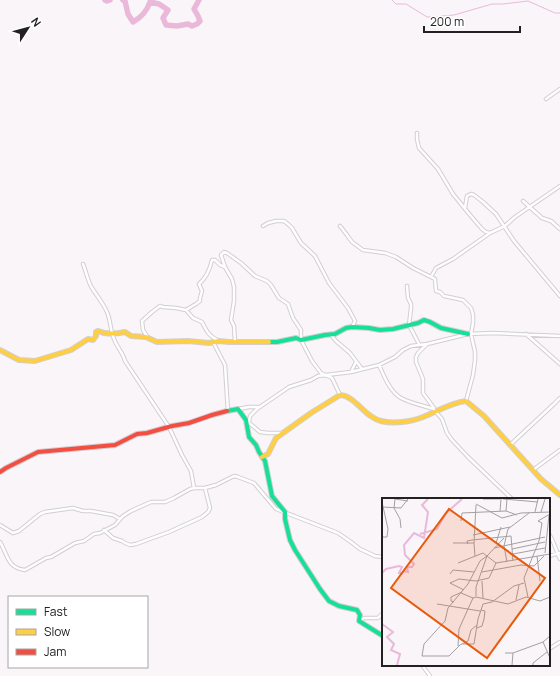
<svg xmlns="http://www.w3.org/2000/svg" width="560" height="676" viewBox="0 0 560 676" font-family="Manrope,sans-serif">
<rect width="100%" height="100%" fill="#faf5f8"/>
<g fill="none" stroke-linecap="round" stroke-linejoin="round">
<!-- stream -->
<path stroke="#eab9da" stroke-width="1" d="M392 0 396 4H406L427 17H437L442 16 454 15 492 4H503L528 1 555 13H560"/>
<!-- river -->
<path stroke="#eab9da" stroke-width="5.5" d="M105 0 107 1 110 0
M123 0 125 1 128 14 133 22C142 17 147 11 150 2L159 4 168 10 163 18 166 25 177 26 188 24 192 26 197 24 200 21 198 16 194 9 199 0"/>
<defs>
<path id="street" d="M546 99 560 89
M417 133V139L419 148 438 169 453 194 470 215 482 229 486 232 490 233 505 226 515 217 560 186
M523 201 542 218 551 221 560 229
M465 208 467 196 471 194 474 195 483 202 496 214 514 241 560 296
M263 226 268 223 276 221H284L289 225 292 228 301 243 315 256 329 283 348 308 355 321 352 327
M340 226 347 235 352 242 363 250 385 253 396 257 413 268 435 279 436 291 440 292 444 296 463 300 471 308 472 311 473 315V323L471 334 475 352V360L473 375 466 401
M83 264C86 271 88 282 92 288 97 296 103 303 107 312 111 321 110 330 114 339 117 347 123 353 125 361L169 427 182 455 191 471 194 488
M431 277 436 268 453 259 490 233
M407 286 408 298 411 304V308L409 325 419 344
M186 310 196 304 200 301V298L202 291 199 284C206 278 210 269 212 260H215L220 265 225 267
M526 334 560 364
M331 335 336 341 350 353 362 369
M148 338 143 330 142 321 152 312 160 306 163 307 176 308 186 310 193 318 202 322C207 332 209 336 219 341
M213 342 225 365 228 412
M235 342 234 326 231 320 234 301V287L232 279 225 267 221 255 224 252 227 253 241 263 255 276 267 281 271 285 279 298 288 304 293 318 301 330V340L312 361 321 373 332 378 340 395
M427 344 418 353 416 357V362L423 379V393L434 408
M379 365C384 376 390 392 401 398 410 403 424 406 434 409L435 411 442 419 447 433 452 440 468 457 512 499
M351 372 356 362
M238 409 249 407H259
M248 422 260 432 268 433H281
M249 422 250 416 257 409 289 387 311 380 318 376 351 372 379 365 395 357 403 350 411 346 427 344 468 334 493 333 560 336
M510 445 554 404 560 398
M533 470 560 450
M0 525 13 533 19 531 40 514 45 512 73 508 83 511H91L113 515 120 519
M104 530 113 538 122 541 125 543 130 545 136 544 169 532 202 517 208 512 210 508 205 488
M549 534C554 541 556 551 560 559
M0 542C8 555 7 568 25 570L46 558 51 557 75 543 84 541 94 534 100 533 115 525 123 516 131 511 151 502H165L174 498 190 489 194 488H205L216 485 232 477 235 476 238 477 254 483 276 509 338 533 351 542 360 549 375 556 383 557
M549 556 560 553
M359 621 364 618H378L383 613
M549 649 560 642
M422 665 430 676"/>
<path id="fast" d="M269 342H277L296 338 301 340 325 335 335 334 346 328 352 327 369 328 380 330 393 329 418 323 424 320 430 322 441 328 468 334
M227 411 238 409 246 420 249 437 256 445 259 452 265 461 272 496 285 512V519L290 540 295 550 320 589 329 601 339 606 357 610 360 615 359 621 383 636"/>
<path id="slow" d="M0 350 19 360 35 361 71 350 88 339 93 340 96 336V332L98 331C107 335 116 334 125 332L131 336 146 337 157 342 188 341 209 343 219 341 229 342H269
M262 457 268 454 276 438 311 413 340 395C356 396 364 417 381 421 393 424 411 422 423 417 438 411 450 403 466 401L484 416 541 479 560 495"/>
<path id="jam" d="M0 472 6 468 38 452 115 445 137 434 147 433 172 426 189 423 212 415 227 411"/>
</defs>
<!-- street casing -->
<use href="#street" stroke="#d2ced1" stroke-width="4.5"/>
<!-- fast casing -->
<use href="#fast" stroke="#d2ced1" stroke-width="6"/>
<!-- slow casing -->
<use href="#slow" stroke="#d2ced1" stroke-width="6"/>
<!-- jam casing -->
<use href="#jam" stroke="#d2ced1" stroke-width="6"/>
<!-- street -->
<use href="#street" stroke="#fefefe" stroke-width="2.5"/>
<!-- fast -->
<use href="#fast" stroke="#16e098" stroke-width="4"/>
<!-- slow -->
<use href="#slow" stroke="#ffcf43" stroke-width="4"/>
<!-- jam -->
<use href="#jam" stroke="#f24e42" stroke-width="4"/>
</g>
<!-- overview -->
<g transform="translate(382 498)">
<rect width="168" height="168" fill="#faf5f8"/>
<path fill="none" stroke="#eab9da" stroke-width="2" d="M38 36 55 31 64 15 80 1M0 75 4 71 17 68 20 69 17 75H20L22 73 26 74 25 69H30L32 66 23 57 22 47 32 35 42 40 46 14 40 7 46 1M0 126 11 134 5 139 12 146 9 152 18 156 15 167"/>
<path fill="none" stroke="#a4a0a2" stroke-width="1" d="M13 1 12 10 18 21 19 30M13 1 26 3M101 1H118M121 1 156 4M0 4 6 31 5 39H0M94 6 120 20 139 15 168 14M0 9 19 10 26 1M118 13 119 1M124 13 125 1M153 14 156 1M159 14 163 1M79 23 80 15 124 13 135 17M91 37 128 29M71 45H92L94 7M92 45 93 58M114 45 119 29M86 46 85 43 90 42 129 38 131 63M112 50 163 39M130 51 163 44M163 55 167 17M131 56 163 50M155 58 158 83M125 64 122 48 126 31 147 15M76 65 101 55 114 65M114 65 168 56M100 74 139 67 152 68 162 58M68 76 71 72 92 74M100 83 101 100M68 85 77 81 94 83 107 80 114 65M68 85 82 92M79 95 91 100 94 99 126 106 144 99 158 103 168 99M94 98V89L105 58 122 40M146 99 142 80 157 43 160 25 156 23 168 16M134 102 137 87M72 104 69 103V99L80 94M55 106 98 113M95 127 89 132 86 143 78 147 67 158H40L42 146 63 123 66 110 86 86 98 63 105 58M95 130 100 128 102 121 103 113 99 112M168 138 161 144 168 160M81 146H92L96 121 101 106 110 104 132 88 142 85M76 148 77 131 91 100M123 155H131L161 144M130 167 131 155M151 167V165L165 154"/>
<path fill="#e8590c" fill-opacity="0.15" stroke="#e8590c" stroke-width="2" d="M67 11 163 80 105 160 9 90Z"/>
<rect width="168" height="168" fill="none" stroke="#232022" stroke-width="2"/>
</g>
<!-- legend -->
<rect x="8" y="596" width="140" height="72" fill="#ffffff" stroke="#a7a6a7"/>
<rect x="16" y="609" width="20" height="6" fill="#16e098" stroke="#a7a6a7"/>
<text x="44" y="616" font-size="12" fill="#232022">Fast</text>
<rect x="16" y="629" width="20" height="6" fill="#ffcf43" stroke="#a7a6a7"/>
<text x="44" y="636" font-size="12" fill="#232022">Slow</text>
<rect x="16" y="649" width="20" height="6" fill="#f24e42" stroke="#a7a6a7"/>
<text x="44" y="656" font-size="12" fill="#232022">Jam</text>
<!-- north arrow -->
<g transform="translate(28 28) rotate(54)" stroke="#ffffff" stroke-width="3" paint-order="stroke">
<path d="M0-3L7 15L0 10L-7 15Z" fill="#232022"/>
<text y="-6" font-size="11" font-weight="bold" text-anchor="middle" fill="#232022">N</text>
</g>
<!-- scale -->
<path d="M424 26v6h96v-6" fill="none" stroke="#232022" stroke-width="2"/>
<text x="430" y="26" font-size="12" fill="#232022" stroke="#ffffff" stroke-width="3" paint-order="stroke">200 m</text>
</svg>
